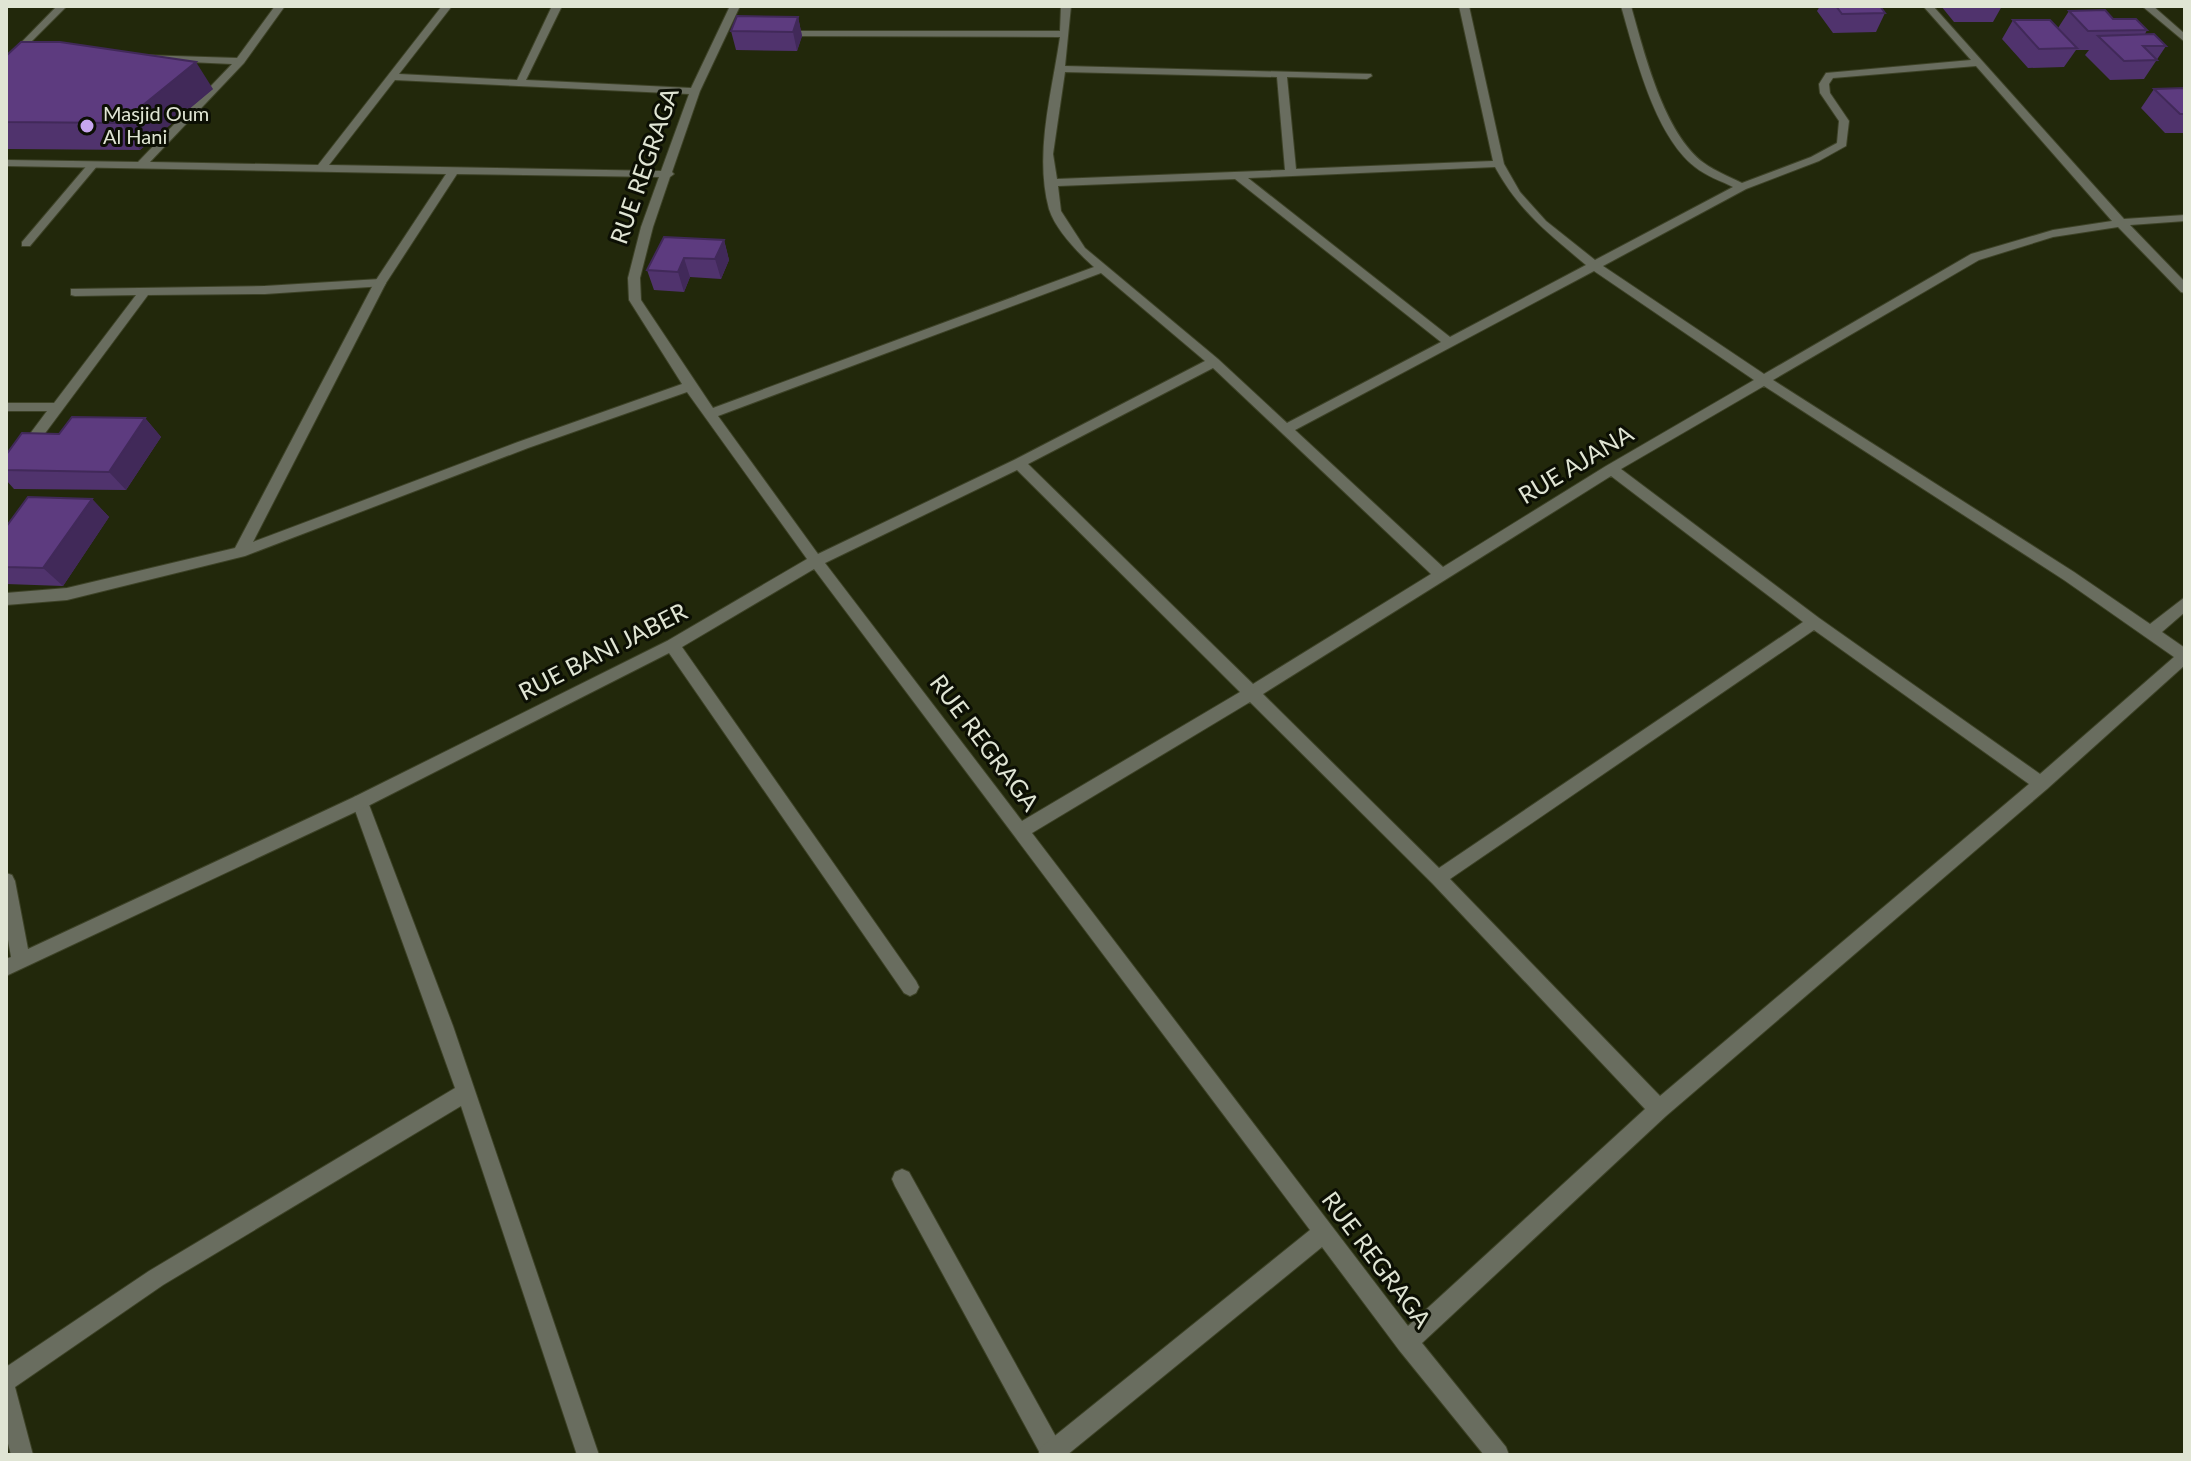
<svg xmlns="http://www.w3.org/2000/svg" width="2191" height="1461" viewBox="0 0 2191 1461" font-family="Lato,sans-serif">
<rect width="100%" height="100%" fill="#22280b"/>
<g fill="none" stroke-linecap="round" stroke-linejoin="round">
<defs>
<path id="lane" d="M89 163 98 165 30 246H22V242Z
M380 279 386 283 384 286 265 294 148 295 11 479 6 481V466L47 411H6V403H54L136 295 75 296 71 295V289L265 286Z
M360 795 366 797 368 802 453 1026 599 1455H577L461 1106 163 1285 15 1387 33 1455H11L6 1436V1367L149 1271 455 1088 352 802 354 797Z
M902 1169 909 1172 1060 1444 1062 1455H1041L895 1186 892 1179 895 1172Z"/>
<path id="street" d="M57 6H67L6 67V58Z
M275 6H285L244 63 150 162 318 165 442 6H452L399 74 517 80 552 6H562L526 80 691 88 730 6H740L700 91 672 172 674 174 670 177 653 227 640 278 641 300 713 408 1094 267C1079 254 1055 229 1049 209 1034 154 1052 92 1060 37L781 36 778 35V31H1060L1061 6H1071L1065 66 1371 74 1372 76 1367 79 1287 77 1296 169 1493 161 1459 6H1469L1504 164 1520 192 1546 221 1595 260 1733 187C1721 181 1706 176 1695 167 1654 135 1635 54 1621 6H1631C1644 52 1664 134 1704 163 1715 171 1730 177 1742 183L1811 157 1837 143 1839 121 1820 93 1819 84 1826 73 1971 60 1923 6H1933L2124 219 2185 215V221L2130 225 2185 282V293L2181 292 2118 227 2053 237 1979 260 1773 380 2074 572 2150 624 2185 597V612L2162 632 2185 648V665L2047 789 1666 1116 1422 1343 1506 1447 1509 1455H1484L1399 1350 1322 1247 1067 1455H1038L1041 1447 1310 1230 814 569 682 647 916 981 919 987 916 993 910 996 904 993 669 653 366 807 6 976V959L11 957 6 928V873L12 875 15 881 28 949 354 797 667 641 807 559 687 392 528 448 245 556 67 600 6 605V593L67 588 235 548 374 283 446 174 6 166V160L138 162 232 64 146 60 142 59V55L237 58ZM1976 66 2112 221 2053 230 1971 254 1764 374 1603 266 1746 189 1819 161 1846 146 1849 121 1830 93 1829 84 1833 78ZM1065 72 1277 77 1285 170 1057 179 1053 154ZM395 80 689 94 661 171 329 165ZM1495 167C1519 211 1549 234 1586 265L1450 337 1248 178ZM457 174 659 177 641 227 628 278 629 300 682 384 518 442 253 542 386 283ZM1235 179 1441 342 1287 423 1218 359 1085 248 1061 211 1058 186ZM1594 271 1754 380 1606 466 1443 567 1295 430ZM1101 273 1205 361 1014 460 818 554 718 416ZM1213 368 1431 574 1253 684 1028 464ZM1764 386 2064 580 2174 657 2040 774 1819 618 1621 469ZM1017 470 1240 692 1022 821 825 563ZM1611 476 1803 622 1439 868 1263 694ZM1814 630 2029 784 1660 1096 1450 879ZM1250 702 1432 883 1645 1109 1408 1326 1032 833Z
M2142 6H2153L2185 34V42Z"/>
</defs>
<!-- lane casing -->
<use href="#lane" stroke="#3d4227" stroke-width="2"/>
<!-- street casing -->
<use href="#street" stroke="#3d4227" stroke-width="2"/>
<!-- lane -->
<use href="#lane" fill="#696d5f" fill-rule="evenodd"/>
<!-- street -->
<use href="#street" fill="#696d5f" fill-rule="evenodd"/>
</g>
<!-- wall -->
<path fill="#50336d" d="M1820 6H1880L1885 13 1876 32 1833 33 1817 11Z
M1941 6H2002L1993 22H1954Z
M2069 11 2113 19 2147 30 2145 34 2166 46 2144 79 2110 80 2085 55 2089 50H2076L2064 67 2028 68 2002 39 2013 20 2058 28Z
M798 17 802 36 797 51 736 50 731 31Z
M6 56 213 89 140 150 6 149Z
M2185 88V133H2165L2141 108 2154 89Z
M724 240 729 260 721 279 690 277 684 292 654 290 647 270Z
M145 418 161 437 126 490 14 489 6 480V455L59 434Z
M92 499 109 517 63 586 6 584V527Z"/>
<!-- shaded-wall -->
<path fill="#412959" d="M798 17 802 36 797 51 793 32Z
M196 62 213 89 140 150 121 123Z
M724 240 729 260 721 279 715 259Z
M684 258 690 277 684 292 678 272Z
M145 418 161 437 126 490 109 472Z
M92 499 109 517 63 586 43 568Z"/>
<!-- building -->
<path fill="#5d3b7f" stroke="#412959" stroke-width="2" d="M1836 6H1880L1885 13 1842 14Z
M2105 10 2113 19H2136L2147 30 2088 31 2069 11Z
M737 16 798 17 793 32 731 31Z
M2013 20H2050L2077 48 2039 49Z
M2154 34 2166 46H2143L2157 60 2124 61 2098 36Z
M21 42H60L196 62 121 123 6 122V56Z
M2185 88V114H2180L2154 89Z
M664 237 724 240 715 259 684 258 678 272 647 270Z
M72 417 145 418 109 472 6 470V455L22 433 59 434Z
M28 497 92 499 43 568 6 567V527Z"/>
<!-- markers -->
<circle fill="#c7a6ef" stroke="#0c0f04" stroke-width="3" cx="87" cy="126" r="8"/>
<g text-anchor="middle" stroke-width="6" stroke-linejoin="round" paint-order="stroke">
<!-- far-poi labels -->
<g font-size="20" fill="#e0e5d4" stroke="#0c0f04" text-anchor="start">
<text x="103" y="121">Masjid Oum<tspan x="103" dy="23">Al Hani</tspan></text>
</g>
<!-- street labels -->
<g font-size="24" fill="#e0e5d4" stroke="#0c0f04">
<text transform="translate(645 166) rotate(-71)" y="8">RUE REGRAGA</text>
<text transform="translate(1576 465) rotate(-31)" y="8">RUE AJANA</text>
<text transform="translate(603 652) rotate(-27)" y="8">RUE BANI JABER</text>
<text transform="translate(984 743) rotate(53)" y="8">RUE REGRAGA</text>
<text transform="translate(1376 1260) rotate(53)" y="8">RUE REGRAGA</text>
</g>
</g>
<!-- border -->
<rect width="2191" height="1461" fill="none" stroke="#e0e5d4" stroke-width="16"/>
</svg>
